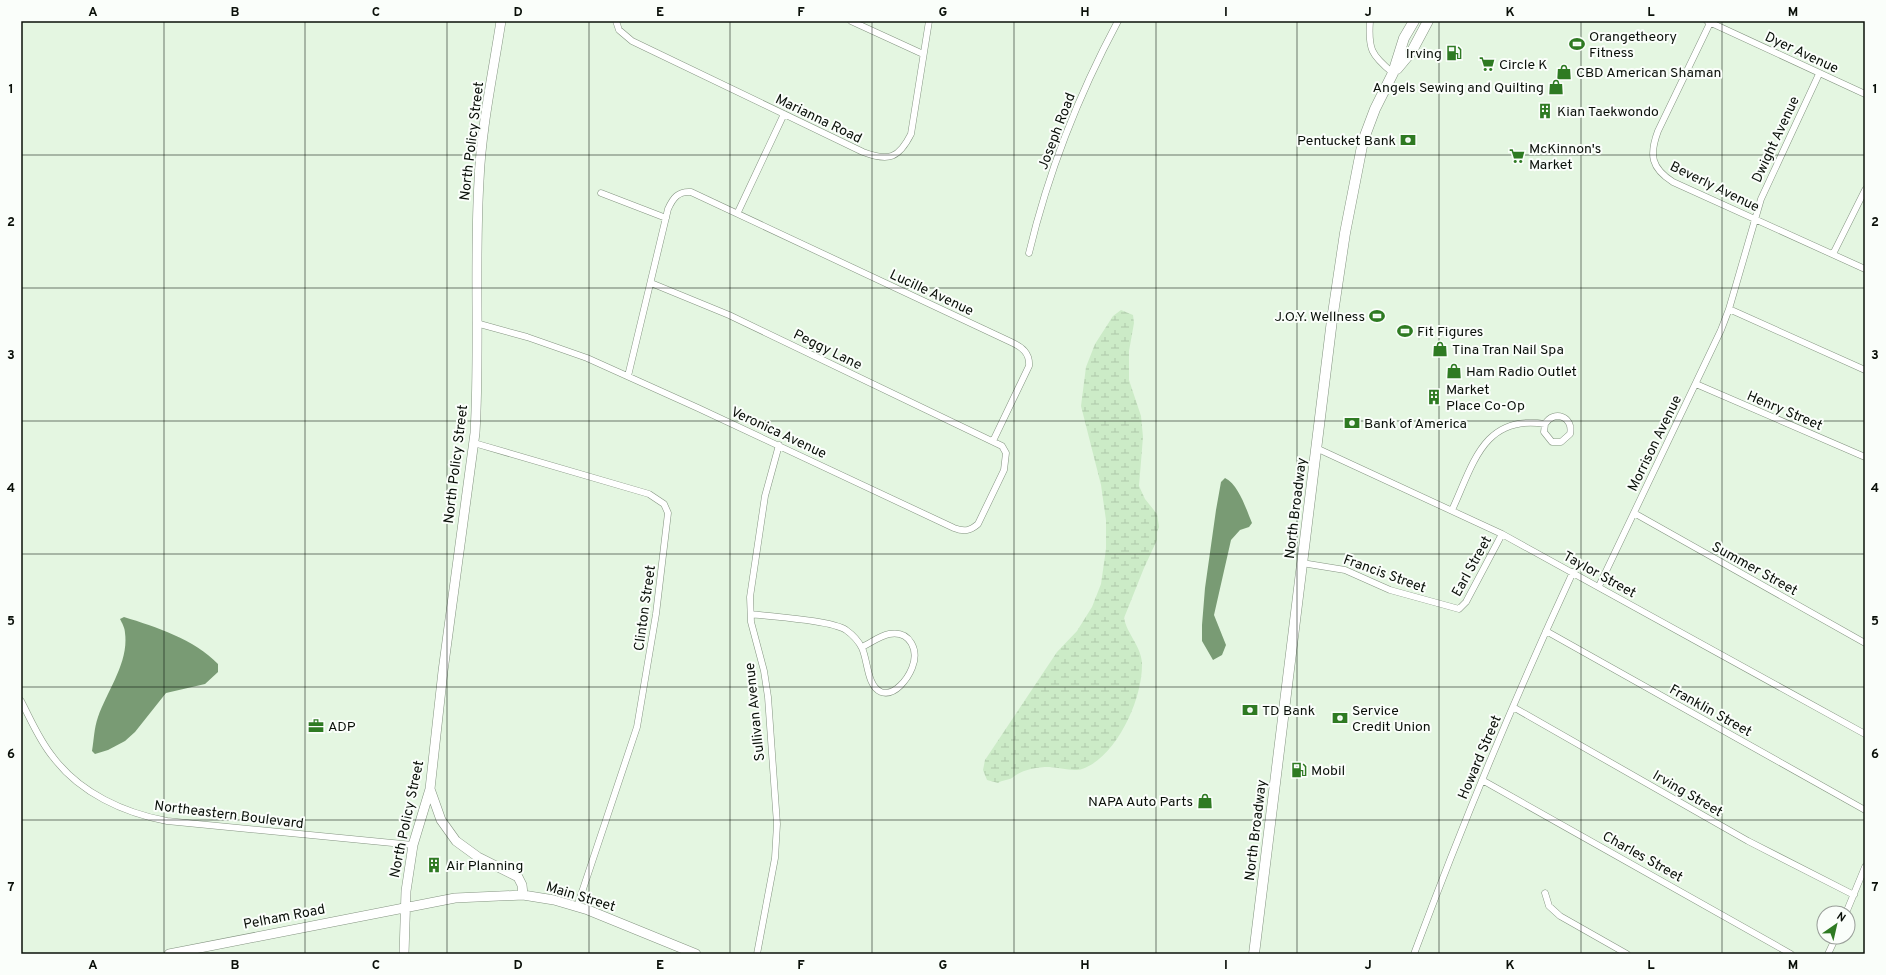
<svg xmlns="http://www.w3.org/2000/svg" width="1886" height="975" viewBox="0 0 1886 975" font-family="Overpass,sans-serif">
<defs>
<pattern id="wetland-marsh" width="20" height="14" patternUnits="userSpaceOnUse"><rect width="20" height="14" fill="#ccebc7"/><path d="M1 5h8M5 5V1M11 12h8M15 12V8" fill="none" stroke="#aec8aa"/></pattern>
</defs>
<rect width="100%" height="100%" fill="#e4f6e1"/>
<!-- wetland -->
<path fill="url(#wetland-marsh)" d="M1121 310 1133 315 1134 323 1129 351V380L1141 416 1143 437 1139 486 1145 499 1157 514 1159 527 1157 532V540L1144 568 1124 618C1127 634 1141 646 1142 663 1143 698 1117 757 1082 769 1073 772 1058 767 1049 767 1036 767 1021 770 1012 778 1008 780 1002 780 998 783L987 780 983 770 985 760 1057 652 1077 631 1092 607 1101 584 1106 549V520L1101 485 1081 406 1086 367 1095 344 1113 316Z"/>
<!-- water -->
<path fill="#799b74" d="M1225 478C1239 485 1246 509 1252 523L1249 527 1240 530 1231 540 1214 615 1226 645 1222 655 1213 660 1202 641V625L1205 588 1216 510 1221 482Z
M124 617C156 627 194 639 218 664V672L205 684 166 693 135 732 125 741 108 750 95 754 92 751C94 740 94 728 98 717 107 691 129 662 125 633 125 628 122 623 120 619Z"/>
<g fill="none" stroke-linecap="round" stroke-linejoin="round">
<defs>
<path id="street" d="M616 21 619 30 632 41 863 152C889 162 899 158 911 134L929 21
M851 21 923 54
M1370 21C1368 49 1371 55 1393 73
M1707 21 1865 94
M1710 23 1658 131C1649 155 1651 168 1673 182L1865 269
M601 193 666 218
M738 212 784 114
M1029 253C1048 173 1079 94 1118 21
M1833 254 1865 190
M1729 309 1865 370
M476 323 527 337 587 358 698 408 954 528C964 532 970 531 978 524L1004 470 1006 453 1002 446 729 315 651 283
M628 376 668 209C673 198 678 191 691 192L1011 342C1022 347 1030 353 1029 366L993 441
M1696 384 1865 457
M474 443 649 494 664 504 668 513 656 614 637 727 577 907
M1316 448 1502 534 1865 734
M1452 510C1473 465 1483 414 1545 424 1554 409 1574 417 1570 434L1561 442H1552L1544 432 1545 424
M1634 513 1865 643
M1302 563 1345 570 1390 590 1459 609 1466 602 1502 534
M1599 586 1721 330 1729 309 1761 199 1819 74
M751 614C772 617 830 620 846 630 853 635 859 642 862 648 868 661 867 686 881 692 895 697 908 678 912 668 919 651 911 630 889 634 879 636 871 643 862 647
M1546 631 1865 810
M21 701C31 720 39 740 53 757 80 793 124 813 167 821L413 845
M1513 707 1748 841 1854 895
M1482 780 1791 954
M1545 893 1549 906 1560 916 1627 954
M1846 913 1865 867
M757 954 775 858 777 824 768 697 764 671 751 622 750 597 765 496 779 445
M1414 954C1462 825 1515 697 1573 572
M1828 954 1836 937"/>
<path id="secondary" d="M430 789 441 820 456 841 478 857 518 877 522 885 523 895
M169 954 455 898 523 895 554 900 588 910 696 954
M404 954 406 891 413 845 430 789 443 671 475 433C480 349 474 265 479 181 481 129 493 73 501 21"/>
<path id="primary" d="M1397 69 1412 51 1428 21
M1254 954 1332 320 1345 233 1363 141 1375 109 1393 73 1404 38 1414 21"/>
</defs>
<!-- street casing -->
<use href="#street" stroke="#849481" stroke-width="7"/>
<!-- secondary casing -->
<use href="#secondary" stroke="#849481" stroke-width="10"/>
<!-- primary casing -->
<use href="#primary" stroke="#849481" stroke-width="11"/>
<!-- street -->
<use href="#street" stroke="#fff" stroke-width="6"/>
<!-- secondary -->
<use href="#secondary" stroke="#fff" stroke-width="9"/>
<!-- primary -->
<use href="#primary" stroke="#fff" stroke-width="10"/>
</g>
<!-- grid -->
<path fill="none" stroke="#0a1009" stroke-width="1" stroke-opacity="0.55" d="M164 21V954M305 21V954M447 21V954M589 21V954M730 21V954M872 21V954M1014 21V954M1156 21V954M1297 21V954M1439 21V954M1581 21V954M1722 21V954M21 155H1865M21 288H1865M21 421H1865M21 554H1865M21 687H1865M21 820H1865"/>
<!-- icons -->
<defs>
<symbol id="stadium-bare" viewBox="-9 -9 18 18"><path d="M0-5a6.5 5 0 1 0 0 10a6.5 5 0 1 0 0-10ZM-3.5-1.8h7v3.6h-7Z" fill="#2e7a22" stroke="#fafefa" stroke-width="2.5" paint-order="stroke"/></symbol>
<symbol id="fuel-bare" viewBox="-9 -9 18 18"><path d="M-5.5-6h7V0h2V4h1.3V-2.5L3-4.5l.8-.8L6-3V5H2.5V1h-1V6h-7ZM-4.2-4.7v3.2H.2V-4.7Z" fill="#2e7a22" stroke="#fafefa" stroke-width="2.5" paint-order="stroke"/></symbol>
<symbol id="supermarket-bare" viewBox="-9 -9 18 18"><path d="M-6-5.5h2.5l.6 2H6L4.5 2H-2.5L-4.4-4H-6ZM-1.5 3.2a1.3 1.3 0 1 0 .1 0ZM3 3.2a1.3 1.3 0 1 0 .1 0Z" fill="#2e7a22" stroke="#fafefa" stroke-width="2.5" paint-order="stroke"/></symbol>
<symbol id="shop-bare" viewBox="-9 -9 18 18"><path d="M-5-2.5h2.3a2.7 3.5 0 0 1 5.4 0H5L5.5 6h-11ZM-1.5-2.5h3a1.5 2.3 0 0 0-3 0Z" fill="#2e7a22" stroke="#fafefa" stroke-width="2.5" paint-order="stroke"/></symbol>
<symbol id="building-bare" viewBox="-9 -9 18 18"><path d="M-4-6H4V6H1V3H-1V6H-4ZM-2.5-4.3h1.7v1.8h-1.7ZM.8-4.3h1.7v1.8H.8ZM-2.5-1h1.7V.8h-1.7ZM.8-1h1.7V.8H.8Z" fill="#2e7a22" stroke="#fafefa" stroke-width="2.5" paint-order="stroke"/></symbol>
<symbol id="bank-bare" viewBox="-9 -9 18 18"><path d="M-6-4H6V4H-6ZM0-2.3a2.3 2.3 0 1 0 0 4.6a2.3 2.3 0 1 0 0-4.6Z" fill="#2e7a22" stroke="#fafefa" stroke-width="2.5" paint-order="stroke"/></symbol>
<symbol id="office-bare" viewBox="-9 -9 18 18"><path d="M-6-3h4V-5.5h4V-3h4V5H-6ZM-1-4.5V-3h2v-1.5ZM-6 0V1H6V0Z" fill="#2e7a22" stroke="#fafefa" stroke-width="2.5" paint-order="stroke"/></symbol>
</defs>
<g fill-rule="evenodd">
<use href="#stadium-bare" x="1566" y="33" width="22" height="22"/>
<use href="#fuel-bare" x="1443" y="42" width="22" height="22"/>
<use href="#supermarket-bare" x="1476" y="53" width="22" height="22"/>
<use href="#shop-bare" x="1553" y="61" width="22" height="22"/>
<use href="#shop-bare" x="1545" y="76" width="22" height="22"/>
<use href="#building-bare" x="1534" y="100" width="22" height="22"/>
<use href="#bank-bare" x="1397" y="129" width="22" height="22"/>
<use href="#supermarket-bare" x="1506" y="145" width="22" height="22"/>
<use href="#stadium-bare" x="1366" y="305" width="22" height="22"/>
<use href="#stadium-bare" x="1394" y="320" width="22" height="22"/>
<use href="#shop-bare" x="1429" y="338" width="22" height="22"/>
<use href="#shop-bare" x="1443" y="360" width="22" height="22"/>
<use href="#building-bare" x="1423" y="386" width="22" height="22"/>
<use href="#bank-bare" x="1341" y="412" width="22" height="22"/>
<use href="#bank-bare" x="1239" y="699" width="22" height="22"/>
<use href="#bank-bare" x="1329" y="707" width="22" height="22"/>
<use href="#office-bare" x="305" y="715" width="22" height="22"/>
<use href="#fuel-bare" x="1288" y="759" width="22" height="22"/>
<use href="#shop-bare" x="1194" y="790" width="22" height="22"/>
<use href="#building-bare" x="423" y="854" width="22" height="22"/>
</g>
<g text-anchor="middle" stroke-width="4" stroke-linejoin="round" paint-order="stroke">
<!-- poi labels -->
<g font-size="14" fill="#0a1009" stroke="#fafefa" text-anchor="start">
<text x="1589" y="41">Orangetheory<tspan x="1589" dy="16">Fitness</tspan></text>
<text x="1442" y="58" text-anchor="end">Irving</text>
<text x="1499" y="69">Circle K</text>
<text x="1576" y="77">CBD American Shaman</text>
<text x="1544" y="92" text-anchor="end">Angels Sewing and Quilting</text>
<text x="1557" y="116">Kian Taekwondo</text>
<text x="1396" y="145" text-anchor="end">Pentucket Bank</text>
<text x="1529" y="153">McKinnon's<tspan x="1529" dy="16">Market</tspan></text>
<text x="1365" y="321" text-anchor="end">J.O.Y. Wellness</text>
<text x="1417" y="336">Fit Figures</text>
<text x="1452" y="354">Tina Tran Nail Spa</text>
<text x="1466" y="376">Ham Radio Outlet</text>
<text x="1446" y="394">Market<tspan x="1446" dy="16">Place Co-Op</tspan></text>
<text x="1364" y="428">Bank of America</text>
<text x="1262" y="715">TD Bank</text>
<text x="1352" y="715">Service<tspan x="1352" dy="16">Credit Union</tspan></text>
<text x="328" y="731">ADP</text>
<text x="1311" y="775">Mobil</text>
<text x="1193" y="806" text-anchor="end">NAPA Auto Parts</text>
<text x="446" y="870">Air Planning</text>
</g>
<!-- street labels -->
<g font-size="14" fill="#0a1009" stroke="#fafefa">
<text transform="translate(1802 52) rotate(25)" y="5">Dyer Avenue</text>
<text transform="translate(819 118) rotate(26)" y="5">Marianna Road</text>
<text transform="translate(1056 131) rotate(-69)" y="5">Joseph Road</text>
<text transform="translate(1775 139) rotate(-65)" y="5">Dwight Avenue</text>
<text transform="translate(471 141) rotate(-83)" y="5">North Policy Street</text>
<text transform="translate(1715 186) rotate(26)" y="5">Beverly Avenue</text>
<text transform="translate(932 292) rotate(25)" y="5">Lucille Avenue</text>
<text transform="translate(828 349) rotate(26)" y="5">Peggy Lane</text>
<text transform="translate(1785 410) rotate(23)" y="5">Henry Street</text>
<text transform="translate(779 432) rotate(25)" y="5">Veronica Avenue</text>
<text transform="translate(1654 443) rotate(-64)" y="5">Morrison Avenue</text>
<text transform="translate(455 464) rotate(-83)" y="5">North Policy Street</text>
<text transform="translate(1295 508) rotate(-83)" y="5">North Broadway</text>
<text transform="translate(1471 566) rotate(-61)" y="5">Earl Street</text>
<text transform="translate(1755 568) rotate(29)" y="5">Summer Street</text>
<text transform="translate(1385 573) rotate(20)" y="5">Francis Street</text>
<text transform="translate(1600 574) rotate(29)" y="5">Taylor Street</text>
<text transform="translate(644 608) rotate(-82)" y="5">Clinton Street</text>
<text transform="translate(1711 710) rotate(29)" y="5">Franklin Street</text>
<text transform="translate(754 712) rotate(-96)" y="5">Sullivan Avenue</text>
<text transform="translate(1479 757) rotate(-67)" y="5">Howard Street</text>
<text transform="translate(1688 793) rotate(30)" y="5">Irving Street</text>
<text transform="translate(229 814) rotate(7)" y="5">Northeastern Boulevard</text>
<text transform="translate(406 819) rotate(-78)" y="5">North Policy Street</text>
<text transform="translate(1255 830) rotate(-83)" y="5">North Broadway</text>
<text transform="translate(1643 856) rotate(29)" y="5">Charles Street</text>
<text transform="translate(581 896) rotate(17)" y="5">Main Street</text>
<text transform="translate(284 916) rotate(-11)" y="5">Pelham Road</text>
</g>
</g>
<!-- border -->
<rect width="1886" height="975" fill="none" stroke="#fafefa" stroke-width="44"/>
<!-- north arrow -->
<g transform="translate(1836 925) rotate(34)"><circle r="19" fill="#fafefa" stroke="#9a9f9a"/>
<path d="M0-3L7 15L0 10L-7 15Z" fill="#2e7a22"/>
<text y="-6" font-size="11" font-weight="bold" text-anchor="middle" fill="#0a1009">N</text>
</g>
<rect x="22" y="22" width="1842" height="931" fill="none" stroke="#0a1009" stroke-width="1.5"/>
<g font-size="13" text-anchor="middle" font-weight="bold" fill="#0a1009">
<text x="93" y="16">A</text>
<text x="235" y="16">B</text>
<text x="376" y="16">C</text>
<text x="518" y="16">D</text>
<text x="660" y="16">E</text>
<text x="801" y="16">F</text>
<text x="943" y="16">G</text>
<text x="1085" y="16">H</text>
<text x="1226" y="16">I</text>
<text x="1368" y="16">J</text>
<text x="1510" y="16">K</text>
<text x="1651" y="16">L</text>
<text x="1793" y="16">M</text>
<text x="11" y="93">1</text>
<text x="1875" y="93">1</text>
<text x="11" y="226">2</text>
<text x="1875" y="226">2</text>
<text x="11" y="359">3</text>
<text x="1875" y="359">3</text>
<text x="11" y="492">4</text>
<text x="1875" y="492">4</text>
<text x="11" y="625">5</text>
<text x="1875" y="625">5</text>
<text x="11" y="758">6</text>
<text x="1875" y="758">6</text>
<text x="11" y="891">7</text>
<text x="1875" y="891">7</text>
<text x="93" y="969">A</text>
<text x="235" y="969">B</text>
<text x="376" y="969">C</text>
<text x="518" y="969">D</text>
<text x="660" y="969">E</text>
<text x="801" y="969">F</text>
<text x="943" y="969">G</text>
<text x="1085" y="969">H</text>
<text x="1226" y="969">I</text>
<text x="1368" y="969">J</text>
<text x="1510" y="969">K</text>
<text x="1651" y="969">L</text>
<text x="1793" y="969">M</text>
</g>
</svg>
